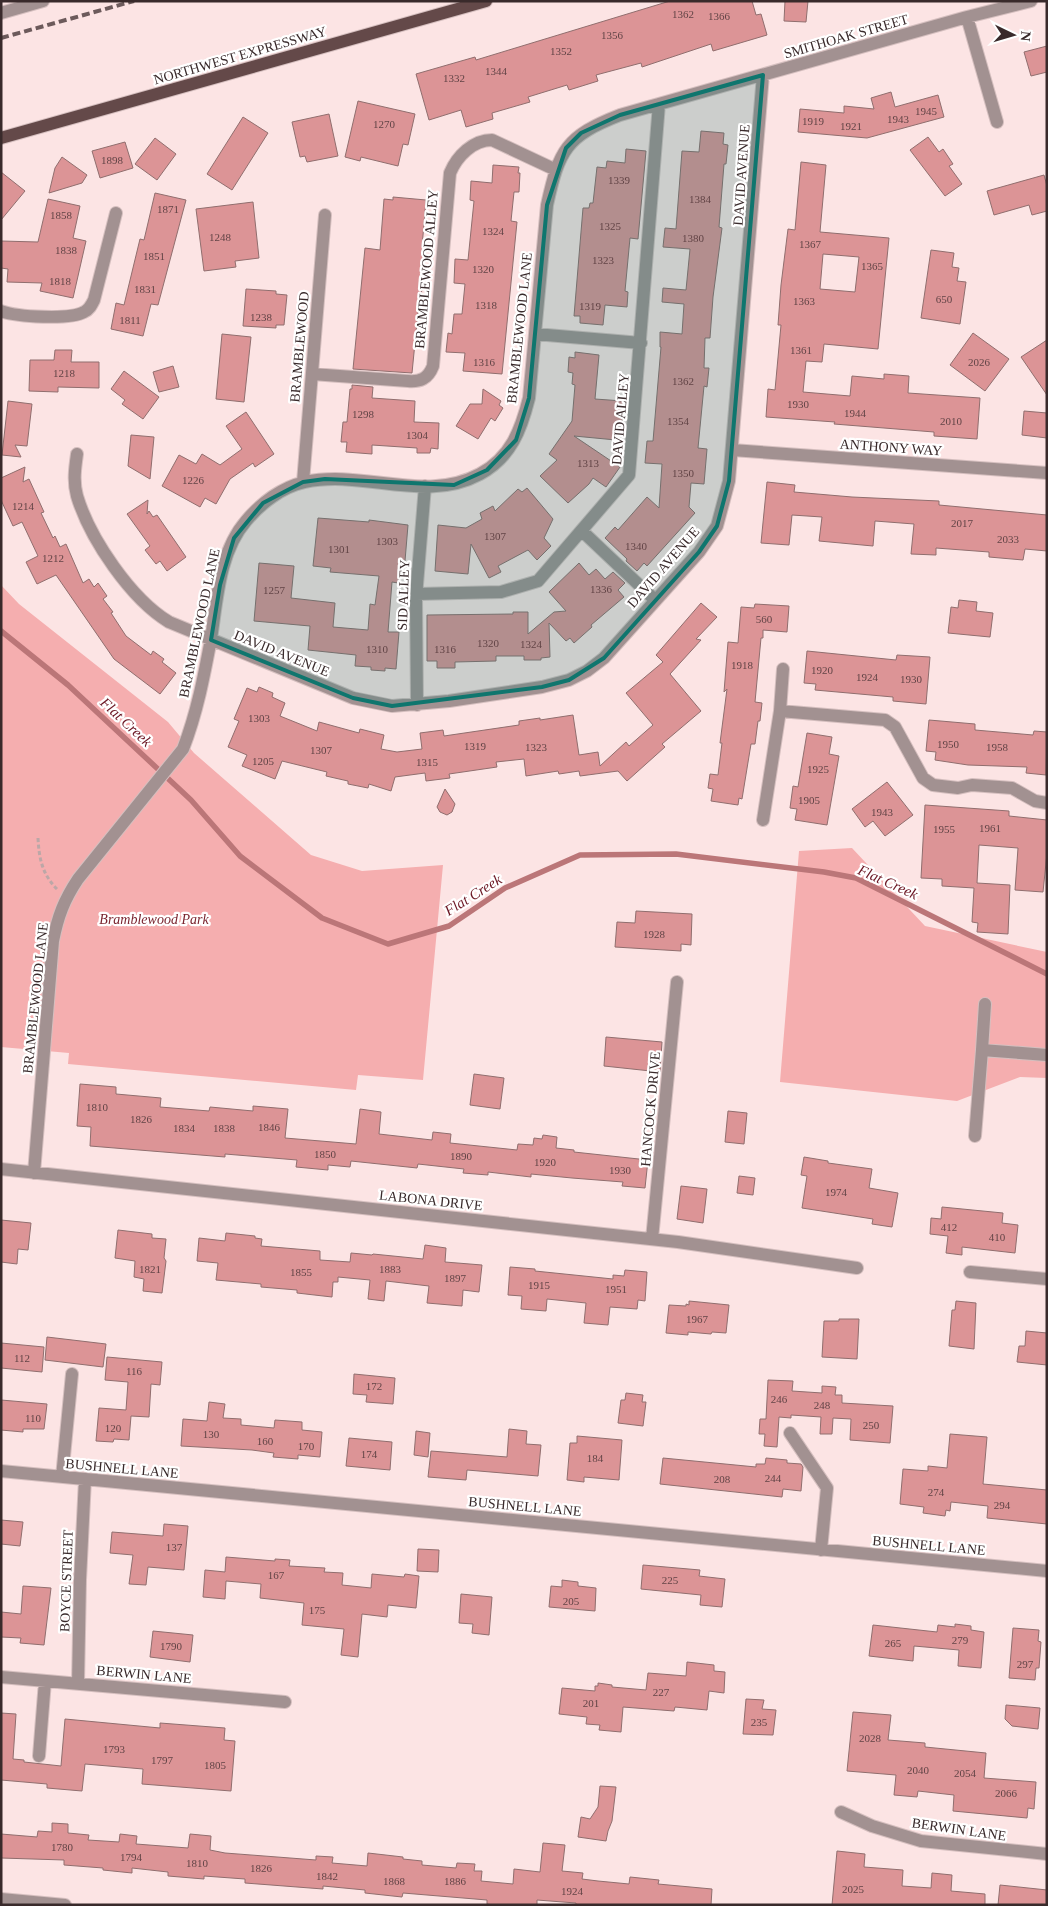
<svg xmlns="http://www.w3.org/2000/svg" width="1048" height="1906" viewBox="0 0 1048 1906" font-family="'Times New Roman',serif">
<rect width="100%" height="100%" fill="#fce4e4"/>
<!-- green -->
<path fill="#f5aeaf" d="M1 585 19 604 168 722 194 753 311 855 362 871 443 865 423 1080 358 1075 356 1090 68 1064 69 1053 1 1047Z
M852 848 925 926 1047 952V1078L1020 1077 957 1101 780 1082 799 851Z"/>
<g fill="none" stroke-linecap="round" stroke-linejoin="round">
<!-- stream -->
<path stroke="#bb7678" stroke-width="5.5" d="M1 631 68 685 191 800 240 856 322 918 388 944 449 926 505 888 580 855 676 854 824 872 856 878 1047 974"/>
</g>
<!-- building -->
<path fill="#dc9496" stroke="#906e6e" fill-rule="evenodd" d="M670 1H752L756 15 761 14 767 35 713 51 711 44 642 67 641 63 596 75 598 81 569 90 567 85 528 97 530 102 492 113 493 119 466 127 461 110 429 120 416 74 475 57 476 60Z
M785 1H808L806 22 784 21Z
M1047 46V72L1031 76 1024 52Z
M891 92 895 107 938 95 944 117 867 138 798 132 800 109 844 113V106L874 109 871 98Z
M358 101 415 114 408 145 403 144 398 166 361 157 360 161 345 157Z
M329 114 338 156 307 162 305 156 300 157 292 122Z
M243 117 268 133 232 190 207 174Z
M701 131 724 133 723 144 728 145 726 164H724L719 227 722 228 713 297 710 338H705L704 368H709L707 387 704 386 698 448 707 449 704 484 691 483 689 507 695 513 647 566 644 563 637 571 626 561 627 559 605 538 615 527 618 530 647 497 659 508 662 464 645 463 647 441H653L661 347H660V332L682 334 684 304 662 302 663 288 686 290 690 249 663 247 665 228 676 229 682 151 699 152Z
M928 137 939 152 943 149 953 164 949 166 962 184 945 196 910 150Z
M155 138 176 154 157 180 135 164Z
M125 142 133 168 100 178 92 151Z
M626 149 646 151 638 239 630 238 625 291 628 292 627 307 605 305 603 325 580 323V316H574L583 208H589L590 203H593L597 167 606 168 607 161 625 163Z
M62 157 87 175 82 183 49 193 55 168Z
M801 162 826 165 820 232 889 238 878 349 824 344 822 362 806 361 803 392 850 396 852 376 884 379V374L909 376 908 393 980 398 977 439 934 436V432L834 424 835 422 766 417 768 389 775 390 781 325H778L781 285 788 229 795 230ZM823 254 859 257 855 292 820 289Z
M493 165 519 167 518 173H520L519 192H514L511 221 517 222 502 374 463 371 465 353 446 352 448 333 452 334 454 314H462L465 284 454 283 455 259 468 260 474 201 470 200 471 181 492 183Z
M1 172 25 191 1 220Z
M1044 175 1047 186V211L1032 215 1029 205 994 215 987 191Z
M155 193 186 200 158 305 151 304 143 336 111 329 116 303 124 305 140 239 144 240Z
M393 197 426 200 422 247 425 248 420 312H418L412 373 353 369 365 248 380 250 384 199 393 200Z
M48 199 80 206 73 238 86 241 73 298 40 291 42 283 7 282 8 269 1 268V241L38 242Z
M253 202 259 258 235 261 236 267 204 271 196 209Z
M931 250 954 253 952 267 959 268 957 281 966 282 960 324 921 318Z
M246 289 276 291V294L287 295 284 325H276V328L243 326Z
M973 333 1009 359 985 391 950 365Z
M222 334 251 337 244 402 216 399Z
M1047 340V395L1021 357Z
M55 350H72L71 362H99V388L58 387V392L29 391 30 360H54Z
M575 352 599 355 595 399 623 401 622 426H617L616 440 574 436 620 467 606 487 593 478 589 484 568 503 540 476 557 460 549 454 572 421 575 385 572 384 573 373 568 372 569 357 575 358Z
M173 366 179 387 159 392 153 372Z
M124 371 159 397 143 419 122 404 125 400 111 389Z
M352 385 373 387 372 398 415 401 414 422 439 423 438 449 431 448 430 453H417V448L372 445V454L346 452 347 442H341L343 422H347L350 389H352Z
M483 389 501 401 499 405 503 408 495 421 491 418 478 439 456 426 470 404H482Z
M8 401 32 404 27 446 15 445 21 457 2 455Z
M1024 411 1047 413V438L1022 435Z
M246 412 274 454 255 467 253 463 230 479 216 504 205 498 200 507 162 486 179 455 196 464 202 454 220 465 242 449 226 426Z
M131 435 154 437 150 479 128 466Z
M25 467 23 482 29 479 44 512 41 513 53 538 55 536 60 547 66 544 83 583 89 579 94 587 98 583 107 596 103 599 113 612 111 613 126 636 151 655 153 651 164 659 162 662 176 673 160 694 114 659 56 575 37 584 26 562 38 556 22 522 13 526 1 500V478Z
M767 482 795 485 794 492 852 497 939 501V505L1047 515V551L1025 549 1023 560 989 557V552L936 548V555L911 554 914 524 875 521 873 546 819 541 822 517 792 515 789 545 761 543Z
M527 488 553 519 544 538 551 546 537 560 528 550 498 566 501 572 489 578 471 544 468 574 435 571 438 525 466 528 482 519 480 513 493 506 495 511 518 489 522 492Z
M148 500 147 514 149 511 153 517 157 515 186 557 167 571 160 561 156 564 145 550 150 546 127 514Z
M318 518 369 522V520L408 525 405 561 401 560 398 583 392 582 388 632H399L396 669 385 668V671L371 670V667L355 666 356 655 308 650 310 626 254 621 259 563 294 566 291 598 335 603 333 627 368 630 370 604 375 605 379 576 330 572 331 568 313 566Z
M579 563 589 575 596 569 605 579 613 572 625 583 618 590 624 597 591 625 592 627 574 643 570 638 566 641 549 623 550 657 541 658V660H524V656H496V661L455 662V668H437V661H427V615L513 614V612H528V634L554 612 566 611 549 592Z
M959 600 977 602 976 611 993 613 990 637 948 633 951 607 958 608Z
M701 603 717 617 696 639 701 640 670 674 701 711 662 744 665 747 627 781 618 771 580 776 579 771 559 774 558 771 526 776 524 759 496 762 497 767 449 774 450 778 426 781 425 773 395 777 391 791 369 784 368 788 348 784V781L326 776 327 772 282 761 275 779 242 766 247 755 228 747 239 721 234 719 247 688 257 692 259 687 273 693 272 697 285 703 280 716 317 731 319 722 359 733 360 729 384 735 381 749 397 752 422 749 420 733 443 730 444 736 519 725V721L540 718V720L573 715 579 755 598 752 600 766 626 742 629 746 653 725 626 693 663 662 656 655Z
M755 604 789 606 787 632 763 630V638H761L755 702 762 703 760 721H758L755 744H751L742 799 739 798 738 805 711 801 713 789 708 788 710 774 718 775 722 743H720L727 689 724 692 728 642 738 643 741 607 754 608Z
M807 651 896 660 897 655 930 657 926 704 893 701V697L815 690 816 684 804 683Z
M929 720 975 724V730L1033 735 1034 731 1047 732 1046 775 1026 773 1027 767 968 765 935 760 936 752 926 751Z
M807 733 832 737 829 754 839 756 827 825 795 820 797 809 790 808 793 786 798 787Z
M887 782 913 815 885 836 873 821 865 827 852 809Z
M445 789 455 804 452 812 447 815 440 812 437 807Z
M925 805 1009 811V816L1047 820V853L1043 892 1015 890 1018 848 979 845 977 883 1010 885 1008 934 977 932 978 923 972 922 974 888 942 886V879L921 878Z
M636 911 692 914 691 945 681 944V951L615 947 617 922 635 923Z
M606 1037 662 1042 660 1072 604 1066Z
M474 1074 504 1078 500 1109 470 1105Z
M80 1084 116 1087V1094L161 1098 160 1107 209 1111 210 1107 253 1111V1106L288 1109 285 1138 356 1144 360 1109 381 1112 379 1134 432 1140 433 1132 451 1134 450 1143 517 1150 518 1144 533 1145 534 1138 542 1139 543 1135 557 1137 556 1148 574 1150V1152L648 1160 645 1188 622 1186 623 1182 572 1178 531 1174V1177L488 1172V1175L463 1173 464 1169 418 1164 417 1168 351 1161 350 1167 328 1165V1170L296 1167 297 1160 225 1154V1157L90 1146 91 1127 77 1126Z
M728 1111 747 1113 744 1144 725 1142Z
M804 1157 828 1161V1163L872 1169 869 1188 898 1193 892 1227 872 1224 873 1219 802 1208 807 1176 801 1175Z
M739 1176 755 1178 753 1195 737 1193Z
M681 1186 707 1189 703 1223 677 1219Z
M942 1207 1003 1213 1002 1223 1018 1225 1015 1253 962 1247V1255L946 1253 948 1236 930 1234 931 1218 941 1219Z
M1 1220 31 1223 28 1250 18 1249 17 1264 1 1262Z
M118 1230 152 1234V1238L166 1239 164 1258 166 1261 162 1293 143 1291 144 1279 134 1277 135 1261 115 1258Z
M226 1233 255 1236V1238L262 1239 261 1246 320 1251V1260L350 1262 351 1253 372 1255 373 1254 423 1259 425 1245 446 1248 445 1262 482 1265 479 1292 463 1290 462 1306 427 1303 429 1286 386 1281 384 1301 368 1299 370 1280 338 1277V1282H333L332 1297 297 1293V1290L261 1287V1284L216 1280 218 1263 197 1261 199 1238 225 1241Z
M510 1267 535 1269V1271L613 1279V1275L624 1276 625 1270 647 1272 645 1301 638 1300 637 1309 610 1307 608 1325 584 1323 586 1303 547 1299 546 1311 521 1309 522 1296 508 1295Z
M689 1301 729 1305 726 1333 712 1332 711 1334 688 1332V1335L666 1333 669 1305 686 1306V1304L689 1305Z
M956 1301 976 1303 974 1349 949 1346 952 1310H955Z
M839 1319H859L857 1359 822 1357 824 1321H839Z
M1026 1331 1047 1333V1365L1017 1362 1019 1346H1025Z
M47 1337 106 1344 103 1367 45 1360Z
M1 1343 44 1347 42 1372 1 1368Z
M107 1357 162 1362 160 1385 151 1384 149 1417 131 1416 129 1440 114 1439 113 1442 96 1441 99 1408 126 1410 128 1382 105 1380Z
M354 1374 395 1378 393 1404 366 1402 367 1395 353 1394Z
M768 1380 793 1381 792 1391 822 1393V1386L836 1387 835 1395H842V1403L893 1406 890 1443 850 1440 851 1419 833 1418 832 1434H820L821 1417 791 1415V1418L779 1417 777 1447 764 1446 765 1434H759L760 1419H766Z
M626 1393 643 1395 642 1402H646L643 1426 618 1423 621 1400H625Z
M1 1400 47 1404 44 1429H23V1432L1 1430Z
M209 1402 225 1404 223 1418 241 1419V1425L274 1428 275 1420 302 1422V1430L322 1432 320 1457 298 1455V1459L273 1457 274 1453 252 1450 181 1446 183 1419 207 1421Z
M509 1429 527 1431 526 1444 541 1445 538 1476 467 1470 466 1480 428 1477 431 1451 507 1457Z
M416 1431 430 1433 428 1457 414 1455Z
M950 1434 987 1437 983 1484 1047 1490V1524L987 1518 988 1506 951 1502 950 1511 946 1510 945 1516 923 1513 924 1507 900 1504 903 1469 928 1471V1466L947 1468Z
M577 1436 622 1440 619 1480 584 1477V1482L567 1480 570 1443H577Z
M349 1438 392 1442 390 1470 346 1466Z
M663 1458 756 1467V1464H765L766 1458 787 1460V1463L801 1464 803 1467 801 1491 783 1489 782 1497 660 1484Z
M1 1520 23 1522 20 1546 1 1544Z
M164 1524 188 1526 184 1570 148 1567 146 1585 129 1584 133 1555 110 1553 112 1532 163 1536Z
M418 1549 439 1550 438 1572 417 1571Z
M226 1557 275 1561V1559L290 1560 289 1566 325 1568 324 1572 343 1573 342 1585 371 1588 372 1574 404 1577 405 1574 419 1576 416 1608 388 1605 387 1617 362 1614 358 1657 341 1655 344 1629 302 1625 304 1603 260 1598 261 1584 226 1581 225 1599 203 1597 205 1570 225 1572Z
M643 1565 700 1570 699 1576 725 1579 722 1607 700 1605 701 1595 641 1589Z
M562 1580 578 1582V1586L596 1588 595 1611 549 1607 551 1586 562 1587Z
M23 1586 51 1588 44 1645 20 1643 21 1638 1 1637V1612L21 1614Z
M461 1594 492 1597 489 1635 472 1633 473 1624 459 1623Z
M955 1624 971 1626V1630L984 1632 981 1668 958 1666 959 1650 914 1646 913 1661 869 1656 873 1625 937 1632 938 1625 955 1627Z
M1013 1628 1039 1630 1038 1641 1041 1642 1039 1668H1036L1035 1680 1009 1678Z
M153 1631 193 1635 190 1662 150 1657Z
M687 1662 714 1665V1671L725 1672 724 1693 709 1691 707 1710 675 1707 674 1711 623 1707 621 1732 599 1730 600 1725 586 1724 587 1717 559 1714 562 1688 595 1691V1686H598V1683L612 1685V1687L646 1690 648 1673 686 1676Z
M746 1699 764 1700 762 1709 776 1710 773 1735 743 1734Z
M1006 1705 1040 1708 1038 1729 1012 1726 1005 1719Z
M853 1712 891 1715 888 1740 925 1743V1747L986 1753 984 1778 1036 1782 1034 1809 1028 1808 1027 1818 953 1811 954 1795 918 1791 917 1797 894 1795 896 1775 847 1771Z
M1 1713 16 1714 13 1759 24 1760V1762L61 1766 65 1719 160 1728V1723L225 1728 224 1740 235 1741 231 1791 142 1784 143 1769 85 1764 82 1791 47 1788V1784L1 1780Z
M600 1786 616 1787 612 1821 608 1831 606 1841 578 1837 581 1817 590 1819 598 1807Z
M52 1823 68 1824V1833L89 1835 88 1840 119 1842 120 1834 137 1836 136 1844 188 1848 190 1834 211 1836 210 1850 225 1853 316 1860V1856L333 1857 332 1863 367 1866 368 1853 403 1857V1859L422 1861V1865L456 1868 457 1863 475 1864 474 1871H482L481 1881 513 1884 514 1869 540 1872 543 1843 565 1845 562 1871 583 1873 582 1879 598 1881 629 1884 630 1877 659 1880 658 1884 712 1889 711 1905H576V1903L537 1900V1905H494L487 1904V1900L403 1893 402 1897 365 1893V1890L323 1886V1889L245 1883V1879L204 1876V1879L168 1876V1872L132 1868V1873L103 1870V1868L64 1865V1860L1 1858V1834L37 1837 38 1831 52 1832Z
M837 1851 865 1854 864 1867 903 1870 902 1886 931 1888 932 1873 952 1875 951 1891 985 1894V1905H832Z
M1000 1885 1047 1890V1905H998Z"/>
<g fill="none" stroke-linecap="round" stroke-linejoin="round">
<defs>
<path id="minor" d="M1 13 43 1
M967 17 997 122
M1 311C17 317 70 320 84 312 89 310 91 306 94 300L116 213
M535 334 641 343
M312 374 408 381C420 382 428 379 433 366L450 173C457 156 473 140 492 140L556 170
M732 450 1047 473
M77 454C75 468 73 482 77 496 90 539 131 599 169 622L353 698 392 706 449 701 542 687 569 680 587 671 604 658 699 552 717 526 729 481 763 75
M303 482 325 215
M582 531 655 600
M416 594 501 592 538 581 629 475 659 104
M783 669 780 711 885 720 895 727 923 778 933 785 958 788 972 785 1012 788 1035 801 1047 803
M417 705 416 597 425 486
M763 820 780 711
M982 1050 985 1004
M975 1136 982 1050 1047 1055
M1 1169 678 1242 857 1268
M34 1173 53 941C58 916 64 900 78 879L183 749C197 713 204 676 211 639 217 600 219 552 246 521 261 503 282 487 305 482 363 469 425 504 480 474 511 457 521 430 529 398L547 205C559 150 566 136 620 115L967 17 1031 1
M652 1239 677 982
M970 1272 1047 1279
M790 1433 827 1488 821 1550
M1 1471 1047 1571
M62 1477 72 1374
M1 1677 285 1702
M78 1684 80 1580 85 1479
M39 1756 45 1681
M841 1812 872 1826 921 1841 1047 1854
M1 1899 65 1905"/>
<path id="major" d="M1 138 486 1"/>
</defs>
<!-- minor casing -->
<use href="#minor" stroke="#d5bfbf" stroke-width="14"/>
<!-- major casing -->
<use href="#major" stroke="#d5bfbf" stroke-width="14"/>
<!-- path -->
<path stroke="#bca7a7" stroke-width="3" stroke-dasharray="4 2.5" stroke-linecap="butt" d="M38 838C39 858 42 874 57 889"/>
<!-- minor -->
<use href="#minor" stroke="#a29191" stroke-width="12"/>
<!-- major -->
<use href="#major" stroke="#644949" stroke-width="12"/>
<!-- rail -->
<path stroke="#6c5a5b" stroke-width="4" stroke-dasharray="8 4" stroke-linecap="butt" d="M1 38 134 1"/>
</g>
<!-- marked area -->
<path fill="#0f766e" fill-opacity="0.2" stroke="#0f766e" stroke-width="4" stroke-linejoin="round" d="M763 75 729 481 717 526 699 552 604 658 569 680 542 687 392 706 353 698 211 640 220 585 234 538 263 503 303 482 325 479 454 485 487 470 516 440 529 398 547 205 566 148 581 133 620 115Z"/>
<g text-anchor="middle" stroke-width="4.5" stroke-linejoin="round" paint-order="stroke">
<!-- number labels -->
<g font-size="11" fill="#624446">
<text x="683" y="18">1362</text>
<text x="719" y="20">1366</text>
<text x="612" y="39">1356</text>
<text x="561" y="55">1352</text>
<text x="496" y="75">1344</text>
<text x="454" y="82">1332</text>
<text x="926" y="115">1945</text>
<text x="898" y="123">1943</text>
<text x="813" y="125">1919</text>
<text x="384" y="128">1270</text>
<text x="851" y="130">1921</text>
<text x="112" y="164">1898</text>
<text x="619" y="184">1339</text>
<text x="700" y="203">1384</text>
<text x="168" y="213">1871</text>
<text x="61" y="219">1858</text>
<text x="610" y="230">1325</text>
<text x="493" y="235">1324</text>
<text x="220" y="241">1248</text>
<text x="693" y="242">1380</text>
<text x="810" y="248">1367</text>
<text x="66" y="254">1838</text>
<text x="154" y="260">1851</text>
<text x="603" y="264">1323</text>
<text x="872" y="270">1365</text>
<text x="483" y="273">1320</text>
<text x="60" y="285">1818</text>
<text x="145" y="293">1831</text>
<text x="944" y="303">650</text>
<text x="804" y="305">1363</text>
<text x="486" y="309">1318</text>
<text x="590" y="310">1319</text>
<text x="261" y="321">1238</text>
<text x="130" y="324">1811</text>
<text x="801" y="354">1361</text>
<text x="484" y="366">1316</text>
<text x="979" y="366">2026</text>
<text x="64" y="377">1218</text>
<text x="683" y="385">1362</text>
<text x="798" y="408">1930</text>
<text x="855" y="417">1944</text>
<text x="363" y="418">1298</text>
<text x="678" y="425">1354</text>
<text x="951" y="425">2010</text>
<text x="417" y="439">1304</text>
<text x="588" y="467">1313</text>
<text x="683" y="477">1350</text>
<text x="193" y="484">1226</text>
<text x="23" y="510">1214</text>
<text x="962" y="527">2017</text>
<text x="495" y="540">1307</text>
<text x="1008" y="543">2033</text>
<text x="387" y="545">1303</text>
<text x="636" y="550">1340</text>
<text x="339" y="553">1301</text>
<text x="53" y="562">1212</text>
<text x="601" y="593">1336</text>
<text x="274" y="594">1257</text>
<text x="764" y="623">560</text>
<text x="488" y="647">1320</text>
<text x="531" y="648">1324</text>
<text x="377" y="653">1310</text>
<text x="445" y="653">1316</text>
<text x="742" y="669">1918</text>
<text x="822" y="674">1920</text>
<text x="867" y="681">1924</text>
<text x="911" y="683">1930</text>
<text x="259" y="722">1303</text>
<text x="948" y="748">1950</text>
<text x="475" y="750">1319</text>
<text x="536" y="751">1323</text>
<text x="997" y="751">1958</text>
<text x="321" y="754">1307</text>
<text x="263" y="765">1205</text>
<text x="427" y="766">1315</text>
<text x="818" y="773">1925</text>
<text x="809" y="804">1905</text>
<text x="882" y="816">1943</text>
<text x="990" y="832">1961</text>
<text x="944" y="833">1955</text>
<text x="654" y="938">1928</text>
<text x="97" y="1111">1810</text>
<text x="141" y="1123">1826</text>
<text x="269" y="1131">1846</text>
<text x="184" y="1132">1834</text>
<text x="224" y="1132">1838</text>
<text x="325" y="1158">1850</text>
<text x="461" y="1160">1890</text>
<text x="545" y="1166">1920</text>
<text x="620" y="1174">1930</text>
<text x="836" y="1196">1974</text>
<text x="949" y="1231">412</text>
<text x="997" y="1241">410</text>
<text x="150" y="1273">1821</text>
<text x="390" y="1273">1883</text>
<text x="301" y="1276">1855</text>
<text x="455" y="1282">1897</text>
<text x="539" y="1289">1915</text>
<text x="616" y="1293">1951</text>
<text x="697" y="1323">1967</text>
<text x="22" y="1362">112</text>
<text x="134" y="1375">116</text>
<text x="374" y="1390">172</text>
<text x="779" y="1403">246</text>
<text x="822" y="1409">248</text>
<text x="33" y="1422">110</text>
<text x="871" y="1429">250</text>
<text x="113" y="1432">120</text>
<text x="211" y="1438">130</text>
<text x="265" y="1445">160</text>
<text x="306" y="1450">170</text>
<text x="369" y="1458">174</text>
<text x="595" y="1462">184</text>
<text x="773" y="1482">244</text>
<text x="722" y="1483">208</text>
<text x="936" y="1496">274</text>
<text x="1002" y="1509">294</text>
<text x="174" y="1551">137</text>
<text x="276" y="1579">167</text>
<text x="670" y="1584">225</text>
<text x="571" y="1605">205</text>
<text x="317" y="1614">175</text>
<text x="960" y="1644">279</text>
<text x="893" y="1647">265</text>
<text x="171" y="1650">1790</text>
<text x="1025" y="1668">297</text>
<text x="661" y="1696">227</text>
<text x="591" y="1707">201</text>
<text x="759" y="1726">235</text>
<text x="870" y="1742">2028</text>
<text x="114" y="1753">1793</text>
<text x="162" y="1764">1797</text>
<text x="215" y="1769">1805</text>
<text x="918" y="1774">2040</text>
<text x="965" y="1777">2054</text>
<text x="1006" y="1797">2066</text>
<text x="62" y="1851">1780</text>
<text x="131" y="1861">1794</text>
<text x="197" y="1867">1810</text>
<text x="261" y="1872">1826</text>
<text x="327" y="1880">1842</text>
<text x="394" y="1885">1868</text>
<text x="455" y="1885">1886</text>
<text x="853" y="1893">2025</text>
<text x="572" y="1895">1924</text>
</g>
<!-- street labels -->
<g font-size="14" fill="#392a2b" stroke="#fff">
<text transform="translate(846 36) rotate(-16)" y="5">SMITHOAK STREET</text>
<text transform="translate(240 55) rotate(-16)" y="5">NORTHWEST EXPRESSWAY</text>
<text transform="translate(741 175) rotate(-86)" y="5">DAVID AVENUE</text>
<text transform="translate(426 269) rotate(-85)" y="5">BRAMBLEWOOD ALLEY</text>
<text transform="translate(519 328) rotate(-84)" y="5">BRAMBLEWOOD LANE</text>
<text transform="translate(299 347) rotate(-85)" y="5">BRAMBLEWOOD</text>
<text transform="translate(620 419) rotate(-85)" y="5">DAVID ALLEY</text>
<text transform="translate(891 447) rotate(4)" y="5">ANTHONY WAY</text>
<text transform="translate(663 567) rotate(-49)" y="5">DAVID AVENUE</text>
<text transform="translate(403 595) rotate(-88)" y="5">SID ALLEY</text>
<text transform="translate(199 623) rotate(-78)" y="5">BRAMBLEWOOD LANE</text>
<text transform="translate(282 653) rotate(22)" y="5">DAVID AVENUE</text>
<text transform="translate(35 998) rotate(-84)" y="5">BRAMBLEWOOD LANE</text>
<text transform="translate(650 1109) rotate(-85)" y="5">HANCOCK DRIVE</text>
<text transform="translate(431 1200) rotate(6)" y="5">LABONA DRIVE</text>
<text transform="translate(122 1468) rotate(5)" y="5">BUSHNELL LANE</text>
<text transform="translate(525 1506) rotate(5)" y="5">BUSHNELL LANE</text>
<text transform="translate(929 1545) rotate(5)" y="5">BUSHNELL LANE</text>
<text transform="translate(66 1581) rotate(-88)" y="5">BOYCE STREET</text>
<text transform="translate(144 1674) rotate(5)" y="5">BERWIN LANE</text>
<text transform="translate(959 1829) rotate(8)" y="5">BERWIN LANE</text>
</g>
<!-- park labels -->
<g font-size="14" font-style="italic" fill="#7a252f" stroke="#fff">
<text x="154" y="924">Bramblewood Park</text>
</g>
<!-- water labels -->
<g font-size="15" font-style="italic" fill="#6b1623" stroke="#fff">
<text transform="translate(126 722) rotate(43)" y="5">Flat Creek</text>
<text transform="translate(888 882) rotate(24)" y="5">Flat Creek</text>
<text transform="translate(473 895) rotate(-32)" y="5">Flat Creek</text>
</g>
</g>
<!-- border -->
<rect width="1048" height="1906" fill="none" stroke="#392a2b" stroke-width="5"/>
<!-- north arrow -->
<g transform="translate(1013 35) rotate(95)" stroke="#ffffff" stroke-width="4" paint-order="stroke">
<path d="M0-4L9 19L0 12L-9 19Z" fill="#392a2b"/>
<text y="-8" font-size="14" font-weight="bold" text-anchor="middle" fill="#392a2b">N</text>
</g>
</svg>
